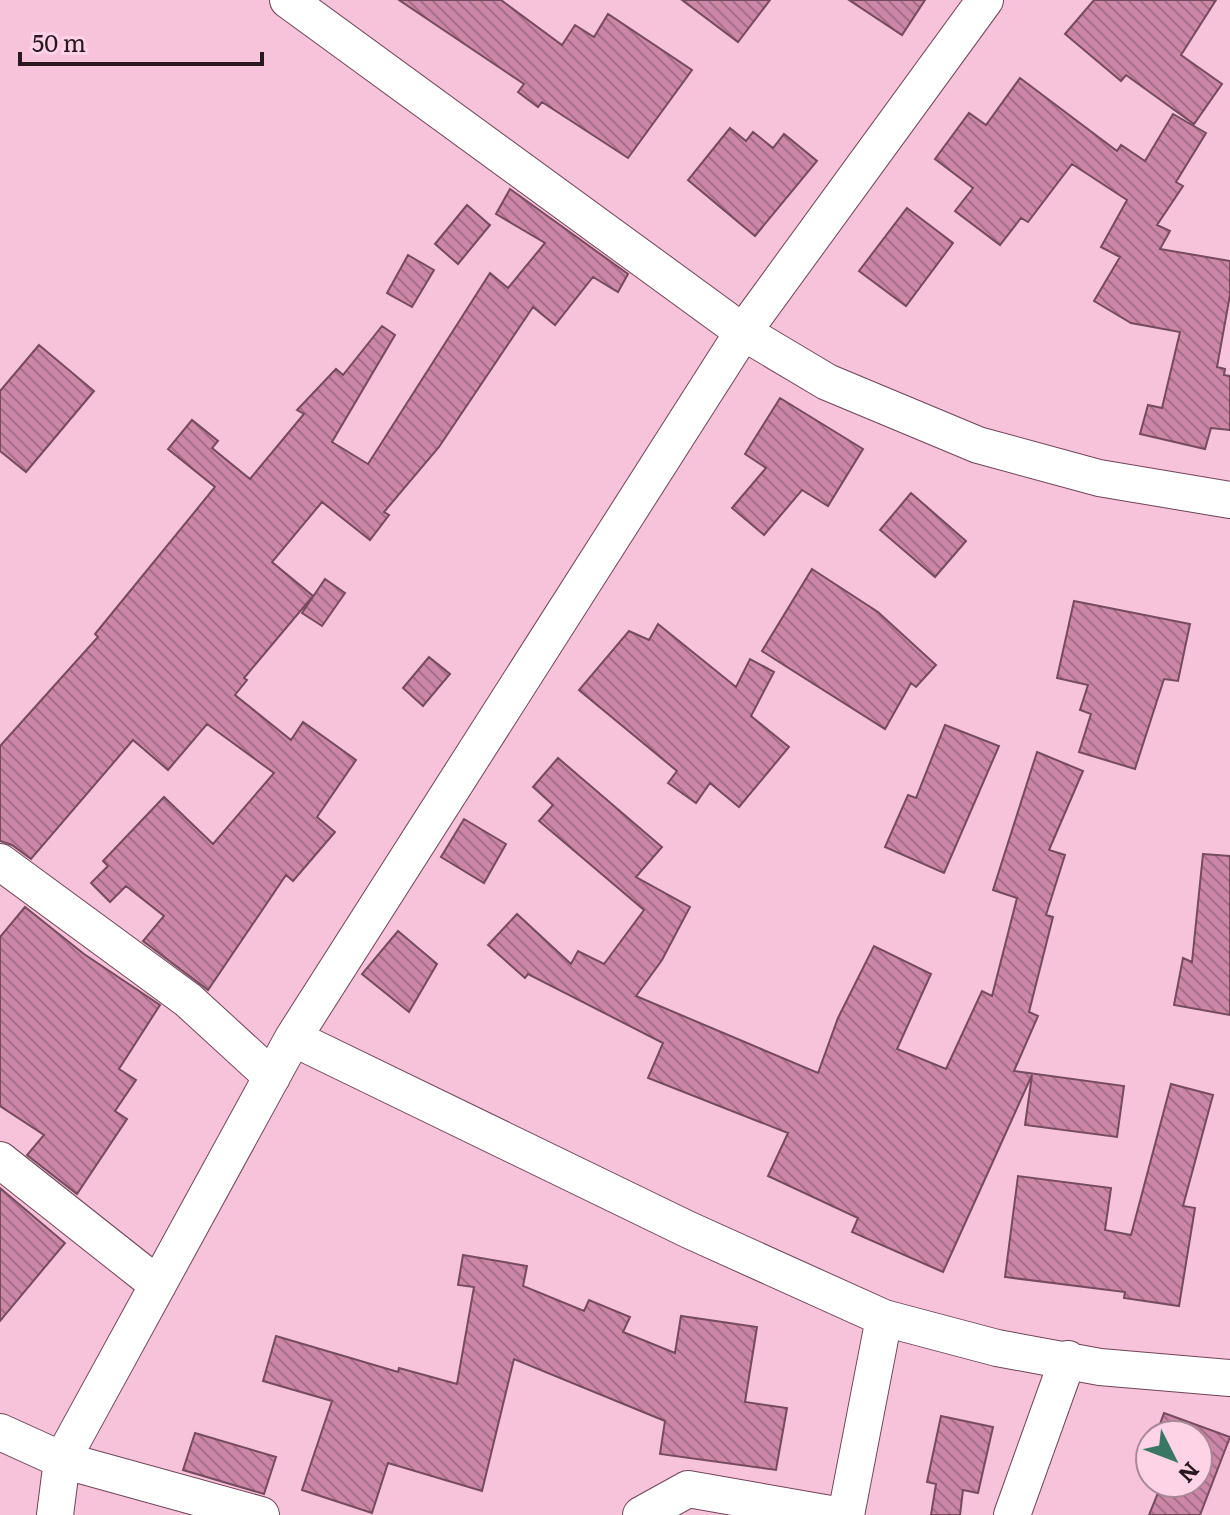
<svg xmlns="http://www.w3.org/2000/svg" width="1230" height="1515" viewBox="0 0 1230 1515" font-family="Literata,serif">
<defs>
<pattern id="building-back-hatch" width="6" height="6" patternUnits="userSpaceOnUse" patternTransform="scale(2)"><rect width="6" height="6" fill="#cc87a7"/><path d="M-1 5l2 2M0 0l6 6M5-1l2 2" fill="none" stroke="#a66d88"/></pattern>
</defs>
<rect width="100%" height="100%" fill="#f7c3da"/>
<!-- building -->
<path fill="url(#building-back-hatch)" stroke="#764a5f" stroke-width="2" d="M399 0H501L562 45 575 25 594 37 608 14 692 70 628 158 542 102 538 107 518 92 524 84Z
M682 0H770L738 42Z
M849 0H925L902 35Z
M1094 0H1216L1181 55 1222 84 1194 124 1126 75 1121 81 1065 34Z
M1020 78 1117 151 1121 145 1145 161 1173 114 1206 133 1176 182 1183 186 1157 225 1170 231 1160 249 1230 261V295L1217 367 1225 369 1224 375 1230 376V430L1211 428 1205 449 1140 434 1148 405 1162 408 1180 332 1131 323 1094 301 1120 257 1101 247 1127 200 1072 164 1028 222 1021 218 1000 245 955 211 973 188 935 159 969 113 986 125Z
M730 128 746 141 753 132 773 148 784 134 817 161 755 236 688 180Z
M510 189 628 274 618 292 593 277 555 325 533 307 439 447 384 512 389 515 370 540 322 502 272 562 313 596 244 678 247 680 235 695 291 740 303 722 356 760 317 817 335 832 293 881 286 875 208 990 143 941 164 916 126 886 110 902 91 883 108 866 103 861 164 797 213 844 274 773 207 724 168 770 133 740 31 859 12 845 0 841V746L98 637 95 634 215 487 168 449 192 420 218 441 212 448 250 479 304 414 297 410 336 369 343 375 382 326 395 335 332 442 368 464 490 273 508 288 545 243 496 214Z
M467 205 490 225 458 264 435 244Z
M907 208 953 243 906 306 859 271Z
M408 255 434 270 412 307 387 293Z
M39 345 94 391 26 472 0 451V391Z
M780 398 863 449 828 506 802 490 764 535 732 508 766 468 745 454Z
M911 493 966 541 935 577 880 530Z
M812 569 878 612 936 665 916 687 911 683 885 729 762 651Z
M325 579 345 593 322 626 302 613Z
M1074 601 1190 624 1178 681 1164 679 1135 769 1079 752 1091 714 1080 710 1088 685 1057 678Z
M658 624 736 687 750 659 774 672 751 716 789 747 739 807 710 783 696 803 668 783 677 771 579 690 629 631 649 640Z
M429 657 450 674 423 706 403 688Z
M945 725 999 746 944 873 885 847 908 795 916 798Z
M1037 752 1083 771 1049 850 1065 855 1046 915 1053 917 1029 1012 1038 1016 1014 1071 1124 1086 1117 1137 1025 1125 1032 1075 943 1272 852 1232 858 1218 768 1176 788 1133 648 1078 663 1043 528 974 525 978 488 945 517 914 571 964 578 951 604 964 644 910 539 821 553 805 533 787 558 758 662 847 636 877 690 907 662 960 636 996 818 1073 838 1018 874 946 931 974 897 1049 946 1069 982 991 992 996 1017 898 993 890Z
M464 819 506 844 484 883 441 857Z
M1203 854 1230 856V1015L1174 1005 1183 958 1192 962Z
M25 907 84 954 160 1005 119 1069 136 1080 115 1111 127 1119 77 1194 27 1155 44 1135 0 1106V937Z
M398 931 437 964 409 1012 362 974Z
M1171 1084 1213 1095 1183 1206 1195 1208 1179 1306 1124 1298 1125 1292 1005 1277 1018 1176 1111 1188 1105 1230 1131 1235Z
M0 1188 65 1243 0 1321Z
M463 1255 527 1266 523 1286 584 1311 589 1300 630 1317 623 1332 675 1353 681 1316 757 1327 745 1402 787 1408 776 1470 660 1454 665 1421 514 1359 482 1491 388 1463 372 1513 302 1490 332 1401 263 1381 276 1336 398 1372 399 1368 457 1384 474 1287 458 1285Z
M1164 1413 1230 1437 1200 1515H1149L1162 1483H1198V1435H1156Z
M941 1416 993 1427 978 1493 963 1490 960 1515H931L936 1484 927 1482Z
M195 1433 276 1457 264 1494 183 1470Z"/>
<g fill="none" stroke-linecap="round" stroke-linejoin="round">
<defs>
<path id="street" d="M288 0 743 332 827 382 978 445 1099 478 1230 500
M0 862 188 1000 272 1077
M293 1038 689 1230 884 1318 997 1348 1100 1367 1230 1378
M0 1160 158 1285
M0 1432 62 1460 261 1515
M55 1515 62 1460 293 1038 743 332 985 0
M641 1515 688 1489 836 1515
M846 1515 884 1318
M1012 1515 1068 1359"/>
</defs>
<!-- street casing -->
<use href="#street" stroke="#6f4458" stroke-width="38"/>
<!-- street -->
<use href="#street" stroke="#fff" stroke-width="36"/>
</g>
<!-- north arrow -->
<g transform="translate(1174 1459) rotate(132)"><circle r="38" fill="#fed3e6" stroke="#a98897" stroke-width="2"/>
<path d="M0-6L14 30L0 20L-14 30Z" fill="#397764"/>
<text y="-12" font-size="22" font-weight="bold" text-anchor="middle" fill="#2a1820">N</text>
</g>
<!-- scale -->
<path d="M20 52v12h242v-12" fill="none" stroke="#2a1820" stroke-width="4"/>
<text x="32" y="52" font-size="24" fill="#2a1820" stroke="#fed3e6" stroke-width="6" paint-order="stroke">50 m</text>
</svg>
